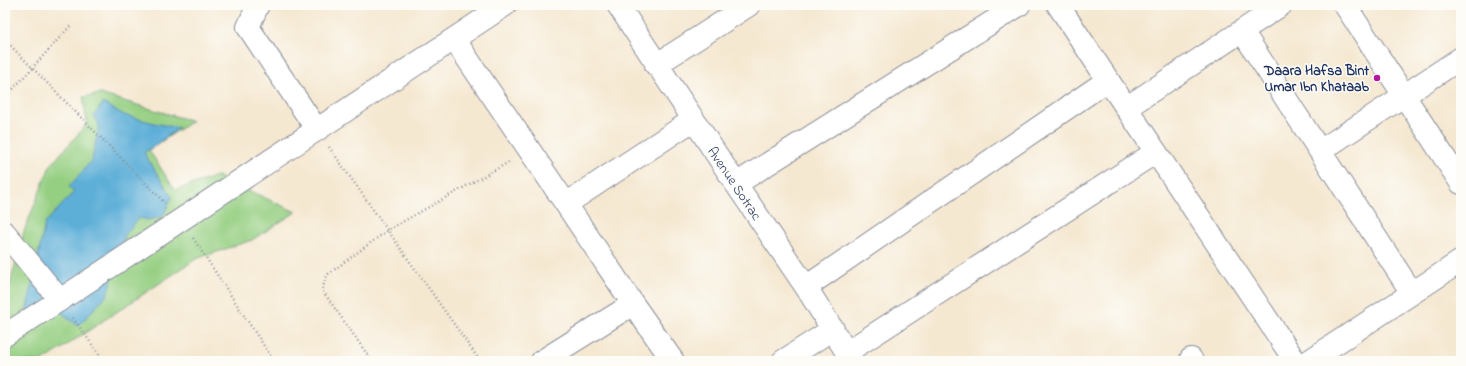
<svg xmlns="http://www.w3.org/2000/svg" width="1466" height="366" viewBox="0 0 1466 366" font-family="'Indie Flower',sans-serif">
<rect width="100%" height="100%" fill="#fdfcf7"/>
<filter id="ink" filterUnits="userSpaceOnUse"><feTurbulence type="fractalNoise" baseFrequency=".025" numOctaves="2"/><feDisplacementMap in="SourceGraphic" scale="8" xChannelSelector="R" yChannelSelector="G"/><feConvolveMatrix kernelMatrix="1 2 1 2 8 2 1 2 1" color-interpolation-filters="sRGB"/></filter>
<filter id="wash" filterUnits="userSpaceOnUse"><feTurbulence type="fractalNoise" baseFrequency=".012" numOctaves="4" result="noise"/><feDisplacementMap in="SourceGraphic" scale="16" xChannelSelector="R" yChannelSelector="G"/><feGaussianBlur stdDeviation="0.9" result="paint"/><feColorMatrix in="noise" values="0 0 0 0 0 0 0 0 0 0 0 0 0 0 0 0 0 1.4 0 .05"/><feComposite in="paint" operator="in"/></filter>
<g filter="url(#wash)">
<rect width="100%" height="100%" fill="#f5e8d1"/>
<!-- green -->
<path fill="#95cf82" stroke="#587f70" d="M100 94 192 121 149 150 175 190 217 176 296 212 252 240 196 259 43 361H5V303L24 231 50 166 87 124 83 97Z"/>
<!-- water -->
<path fill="#5dafd8" stroke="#3c6f9b" d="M103 103 124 115 154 123 179 128 144 153 172 197 163 216 149 220 139 218 125 235 107 295 78 326 61 312 26 313 45 223 74 192 69 187 92 160 99 125 94 116Z"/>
</g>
<g filter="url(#ink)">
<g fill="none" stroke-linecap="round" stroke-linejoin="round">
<defs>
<path id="minor" d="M258 5 248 27 317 130
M618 5 736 184 806 287 852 361
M1058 5 1295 361
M1345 5 1461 183
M1242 31 1412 293
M454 39 566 204 633 304 673 361
M656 65 749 5
M1126 108 1281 5
M1320 151 1461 58
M736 184 1019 5
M566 204 693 120
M5 233 60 300
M806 287 1108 80
M5 335 60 300 505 5
M847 352 1156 152
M1191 359 1192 361
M542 361 633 304
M783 361 833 329
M1309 361 1461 261"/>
</defs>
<!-- minor casing -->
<use href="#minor" stroke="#888c98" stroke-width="24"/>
<!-- path -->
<path stroke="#888c98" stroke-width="2.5" stroke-dasharray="1 3" stroke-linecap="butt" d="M5 40 165 203
M5 98 72 24
M329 147 480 361
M193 238 274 361
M73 318 104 361
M372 361 322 290 327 275 388 230 509 162"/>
<!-- minor -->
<use href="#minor" stroke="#fff" stroke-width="22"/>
</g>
</g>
<!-- markers -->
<circle fill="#b5179e" stroke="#fdfcf7" stroke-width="1.5" cx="1377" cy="78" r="4"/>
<g text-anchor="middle" stroke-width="3" stroke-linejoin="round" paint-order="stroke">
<!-- poi labels -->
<g font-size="14" font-weight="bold" fill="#1b2f5e" stroke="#fdfcf7" text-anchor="end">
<text x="1369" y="75">Daara Hafsa Bint<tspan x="1369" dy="16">Umar Ibn Khataab</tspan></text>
</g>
<!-- street labels -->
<g font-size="14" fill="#1b2f5e" stroke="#fdfcf7">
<text transform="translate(735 183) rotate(56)" y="5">Avenue Sotrac</text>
</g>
</g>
<!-- margin -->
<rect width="1466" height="366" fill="none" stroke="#fdfcf7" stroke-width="20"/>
</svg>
